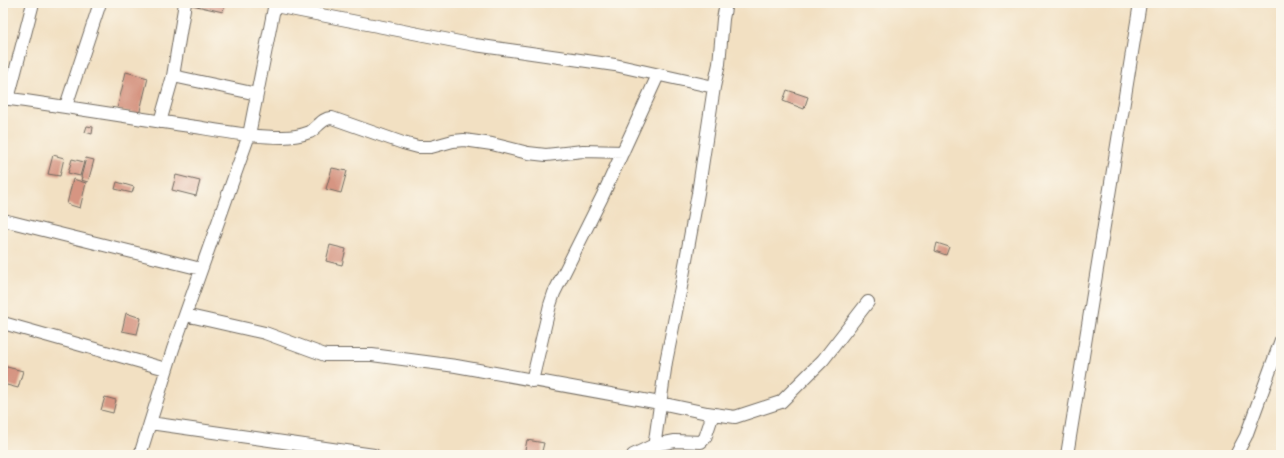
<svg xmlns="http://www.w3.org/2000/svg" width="1284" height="458" viewBox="0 0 1284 458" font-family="'Libre Bodoni',serif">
<rect width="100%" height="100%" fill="#fbf7ec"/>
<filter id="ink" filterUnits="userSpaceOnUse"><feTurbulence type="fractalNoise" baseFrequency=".025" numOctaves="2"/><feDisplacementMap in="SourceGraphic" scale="8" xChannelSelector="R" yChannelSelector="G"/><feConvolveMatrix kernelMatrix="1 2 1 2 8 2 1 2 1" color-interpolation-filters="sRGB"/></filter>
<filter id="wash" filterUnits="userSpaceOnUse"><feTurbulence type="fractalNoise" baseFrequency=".012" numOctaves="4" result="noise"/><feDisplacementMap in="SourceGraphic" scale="16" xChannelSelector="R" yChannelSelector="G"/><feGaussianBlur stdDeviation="0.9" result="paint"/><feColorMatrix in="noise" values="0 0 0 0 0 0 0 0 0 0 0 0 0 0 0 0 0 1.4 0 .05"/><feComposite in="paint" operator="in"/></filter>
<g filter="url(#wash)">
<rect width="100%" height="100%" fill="#f2e0c2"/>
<g id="blocks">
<!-- building -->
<path fill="#d69582" d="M192 3H225L223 12 192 5Z
M126 72 148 78 139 115 117 109Z
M787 90 808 97 804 109 783 101Z
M87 126 93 127 92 134 85 132Z
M53 155 64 158 60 176 48 174Z
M86 158 94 160 88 182 81 180 82 177H81Z
M72 159 84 162 80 176 68 173Z
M332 168 347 171 341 193 326 189Z
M176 175 200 181 196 196 172 190Z
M73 179 86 183 80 208 67 204Z
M117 182 134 187 132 193 115 189Z
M937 243 949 247 946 255 935 251Z
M330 245 346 249 342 265 326 261Z
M126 313 141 318 137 334 122 331Z
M3 366 23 371 18 388 3 384Z
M105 397 116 400 113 413 101 410Z
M527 440 544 443 541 455H524Z"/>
</g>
</g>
<g filter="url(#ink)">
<use href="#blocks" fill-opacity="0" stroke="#716a60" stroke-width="1"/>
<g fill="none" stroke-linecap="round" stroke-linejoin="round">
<defs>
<path id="street" d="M275 6 475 45 615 65 714 87
M173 76 257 94
M3 98C63 106 123 116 183 125 216 130 249 137 283 137 292 137 302 135 310 132 317 128 323 117 332 118L403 143 418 147H431L453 141 464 140 492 144 528 153 546 155 583 151 623 152
M8 99 33 3
M66 106 100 3
M160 122 173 76 185 3
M3 220 201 269
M185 315 265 333 325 355H372L456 366 660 403 707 413 735 417 781 402 823 360 868 302
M3 323 166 369
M532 381 550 305 554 293 602 197 658 75
M150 423 374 455
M140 455 173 349 249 135 275 3
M633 455 654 445 675 441 701 442 705 438 713 414
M653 455 666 362 681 287 698 193 714 87 719 64 723 19 726 3
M1067 455 1140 3
M1236 455 1246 436 1281 340"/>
</defs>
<!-- street casing -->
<use href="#street" stroke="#716a60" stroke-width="14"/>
<!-- street -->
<use href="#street" stroke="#fff" stroke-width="12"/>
</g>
</g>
<!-- margin -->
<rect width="1284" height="458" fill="none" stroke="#fbf7ec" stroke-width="16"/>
</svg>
